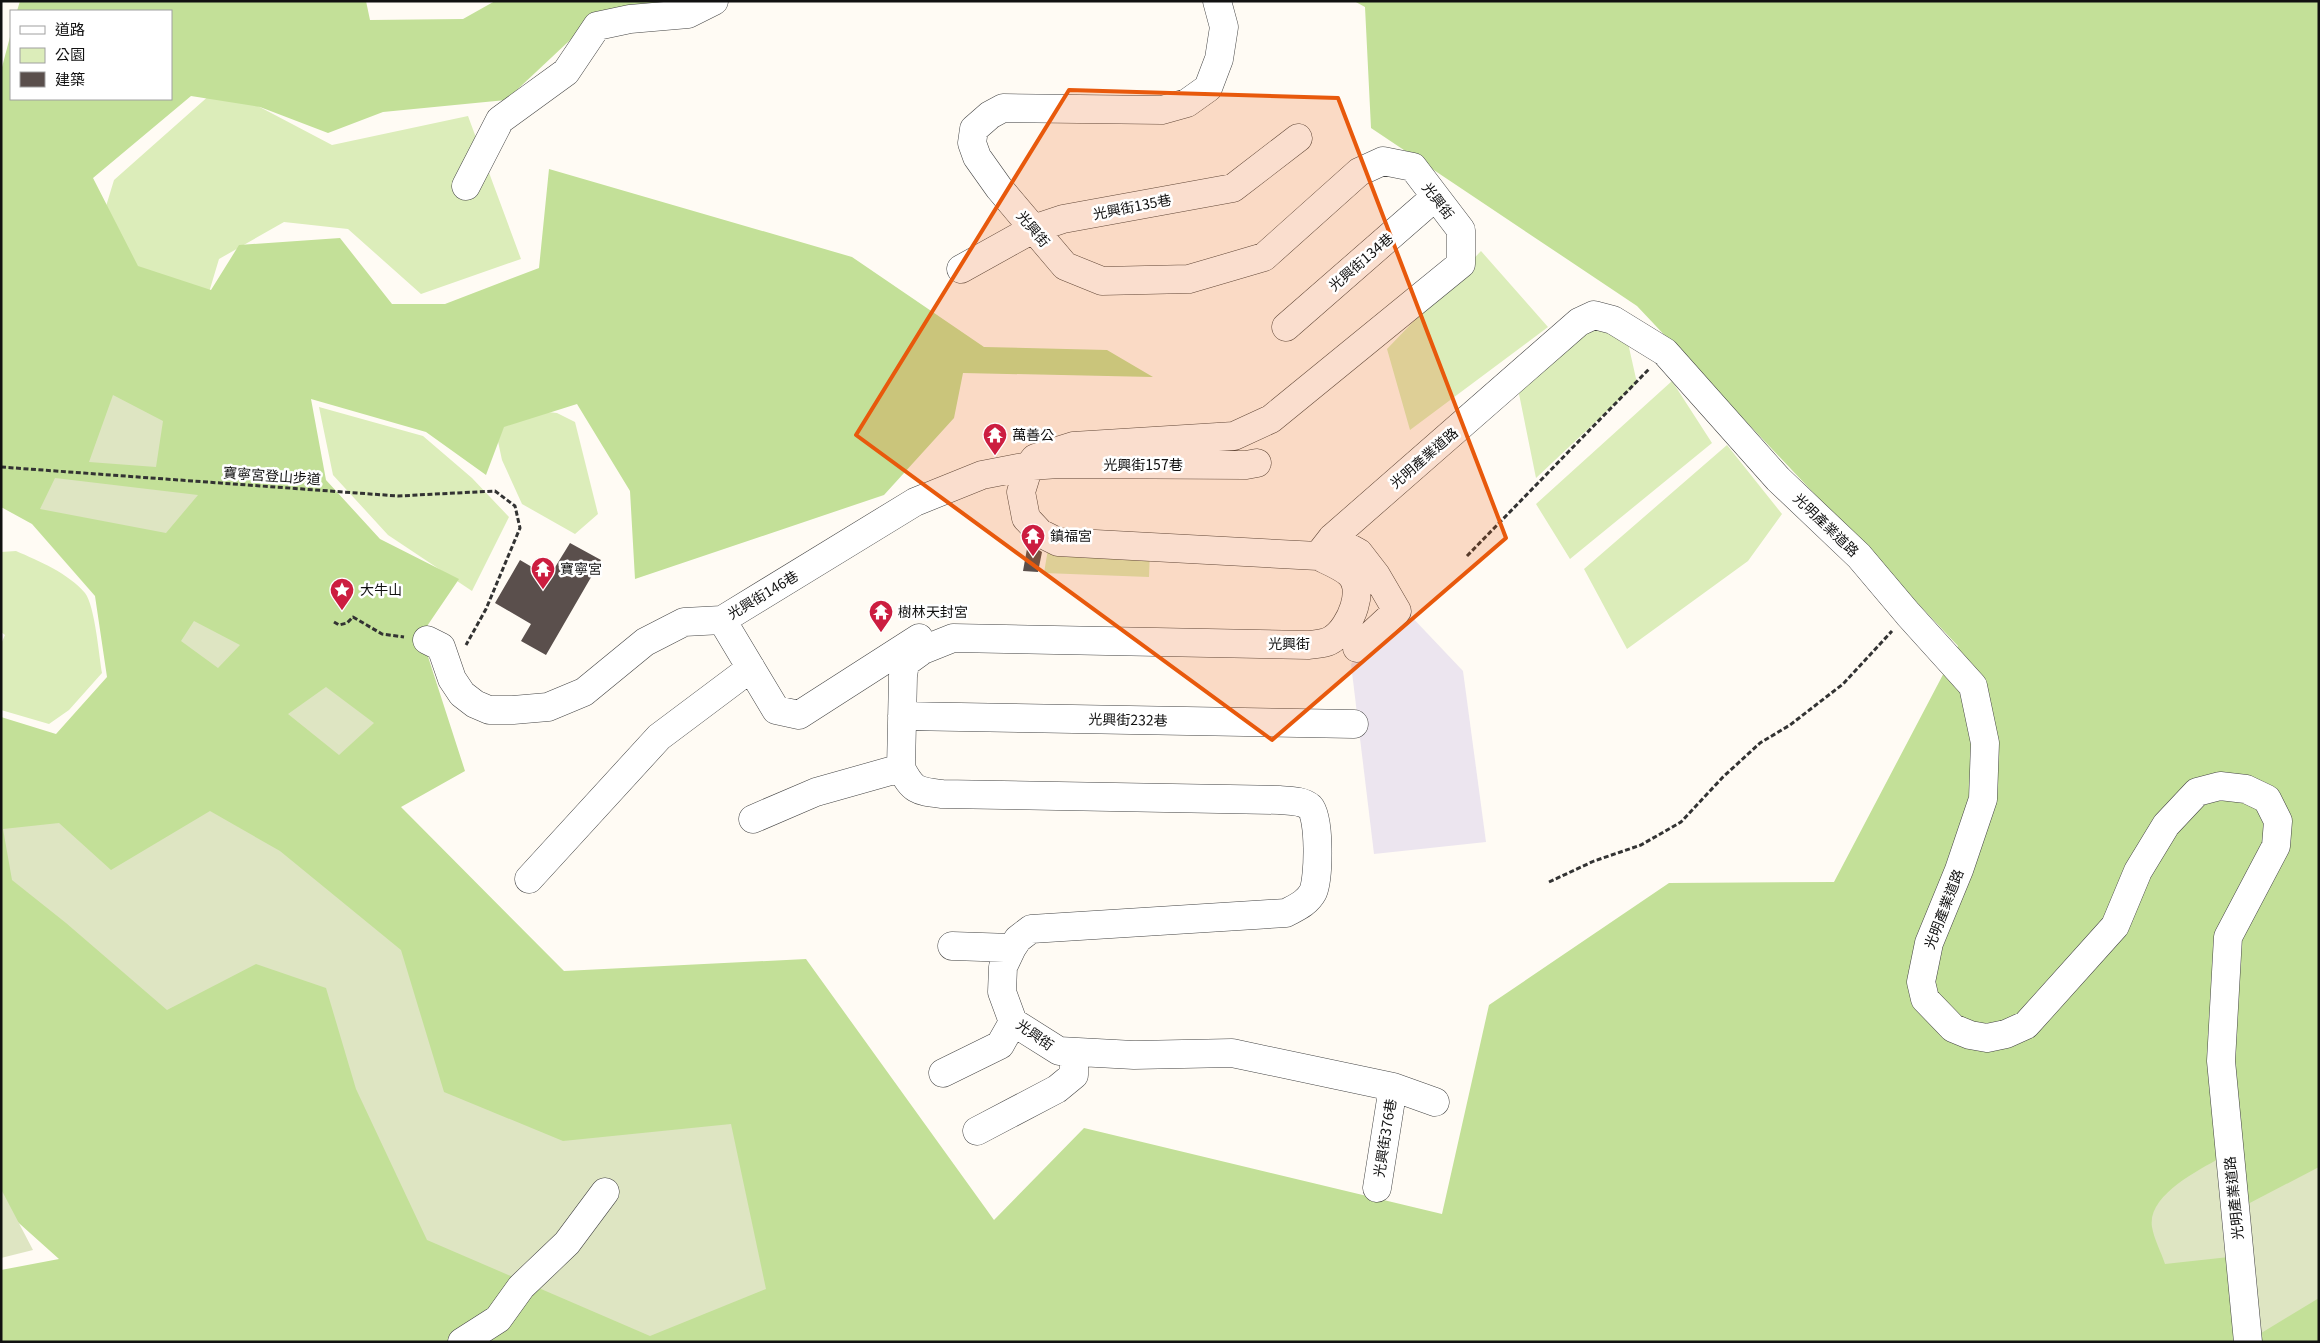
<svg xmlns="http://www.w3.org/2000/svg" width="2320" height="1343" viewBox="0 0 2320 1343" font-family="Georgia,'Noto Sans TC',serif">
<rect width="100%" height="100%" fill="#fffbf4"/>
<!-- industrial -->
<path fill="#ece5ef" d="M1408 613 1463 671 1486 842 1374 854 1351 664Z"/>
<!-- green -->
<path fill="#dcedba" d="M220 86 332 145 468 116 521 259 421 294 348 229 284 222 219 259 201 319 93 249 114 180Z
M1481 251 1548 327 1410 430 1387 349Z
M1595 322 1628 343 1637 383 1536 478 1518 389Z
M1672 381 1712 443 1570 559 1536 504Z
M319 407 423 436 472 478 509 517 472 591 388 535 333 475Z
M511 408 557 413 575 422 598 514 575 534 522 504 502 460 494 423Z
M1727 445 1782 514 1748 561 1627 649 1584 569Z
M1048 549 1150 550 1149 577 1044 573Z
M16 551C39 561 68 573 85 593 95 606 99 656 102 673L69 710 49 724 1 710V644L5 635 1 632V552Z"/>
<!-- forest -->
<path fill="#c3e098" d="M20 1H366L370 20 463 19 495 1H691L584 27 506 100 383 112 328 133 260 107 191 96 93 178 138 266 211 290 239 245 340 238 392 304H445L539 268 549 169 852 257 984 347 1107 350 1153 377 963 373 954 418 884 495 635 579 630 491 577 404 504 427 486 475 426 432 311 399 326 480 380 539 459 579 421 635 465 771 401 807 564 971 806 959 994 1220 1084 1128 1442 1214 1489 1005 1669 883 1834 882 1958 646 1637 306 1371 128 1365 7 1354 1H2319V1342H1V1270L59 1259 1 1207V717L56 734 107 677 95 596 32 524 1 507V71L11 33V99H171V11H17Z"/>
<!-- cemetery -->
<path fill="#dee5c2" d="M113 395 163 421 156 467 89 462Z
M55 478 198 495 166 533 40 509Z
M194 621 240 645 218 668 181 641Z
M326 687 374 723 339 755 288 714Z
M210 811 280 851 401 950 444 1092 563 1141 731 1124 766 1289 650 1336 427 1240 356 1089 326 988 256 964 167 1010 66 923 12 880 3 829 59 823 111 870Z
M2220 1158 2229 1257 2165 1264C2161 1252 2154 1239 2152 1227 2147 1196 2197 1171 2220 1158Z
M2319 1167V1298L2258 1335 2244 1206Z
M1 1189 33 1250 1 1258Z"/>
<!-- building -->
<path fill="#5a4f4c" d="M570 543 601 560 546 655 521 641 531 624 495 603 520 560 549 577Z
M1028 543 1042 552 1038 572 1023 571Z"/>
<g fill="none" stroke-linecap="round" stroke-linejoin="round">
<defs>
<path id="minor" d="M1217 1 1224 27 1219 59 1208 88 1187 103 1162 110 1003 108 990 115 974 129 972 143 977 157 999 188 1065 266 1102 281 1189 279 1264 257 1359 172 1383 161 1413 167 1461 230V264L1271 419 1234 436 1073 446 1035 458 1029 466 1021 492 1026 518 1040 533 1058 542 1318 556C1328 561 1341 566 1349 573 1367 588 1350 627 1334 638 1327 644 1317 644 1308 645L953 638 923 650 905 663 903 676 901 768C913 791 917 791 942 794L1279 800C1289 801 1302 800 1310 807 1320 817 1319 878 1313 892 1307 903 1297 907 1286 913L1031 929 1018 939 1012 948 1003 967 1002 992 1013 1022 1059 1051 1134 1055 1232 1053 1393 1087 1435 1102
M466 186 500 120 566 72 597 26 630 19 688 14 714 1
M961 269 1033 229 1063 219 1233 188 1298 138
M1286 327 1435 197
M1332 538 1359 553 1376 575 1397 611 1357 648
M1318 556 1332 538 1579 322 1594 315 1613 320 1665 352 1778 479 1859 556 1908 614 1973 686 1985 743 1983 799 1959 870 1929 943 1921 982 1925 999 1953 1028 1970 1035 1987 1038 2006 1034 2026 1025 2115 926 2138 871 2166 825 2197 792 2220 786 2246 789 2267 799 2278 821 2276 846 2228 937 2221 1061 2248 1342
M919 638 799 715 776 710 722 620 915 502 982 475 1029 466 1059 464 1246 465 1257 463
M427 640 441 647 452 679 462 694 475 704 489 710H513L548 707 584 692 645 642 684 622 722 620
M902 716 1354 724
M753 819 816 792 901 768
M529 879 659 737 751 668
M952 946 1012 948
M943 1073 1000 1045 1013 1022
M977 1131 1057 1089 1074 1075V1052
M1377 1188 1393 1087
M462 1342 498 1319 521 1287 567 1243 605 1192"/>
</defs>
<!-- minor casing -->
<use href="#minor" stroke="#444" stroke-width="29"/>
<!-- path -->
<path stroke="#333" stroke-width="3" stroke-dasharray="5 2.5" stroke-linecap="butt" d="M1 467 398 496 495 491 515 506 520 528 486 609 466 645
M1467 556 1649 369
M334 622 339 625 347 623 353 617 382 634 404 637
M1549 882 1594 861 1641 845 1681 822 1723 777 1760 743 1790 725 1843 684 1892 631"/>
<!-- minor -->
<use href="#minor" stroke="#fff" stroke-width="28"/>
</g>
<!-- marked area -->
<path fill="#e8590c" fill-opacity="0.2" stroke="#e8590c" stroke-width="4" stroke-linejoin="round" d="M1069 90 1338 98 1506 538 1272 740 856 435Z"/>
<!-- icons -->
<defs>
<symbol id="temple-pin" viewBox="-11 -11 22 30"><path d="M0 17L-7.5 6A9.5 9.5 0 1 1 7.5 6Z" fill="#cc1d40" stroke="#fff"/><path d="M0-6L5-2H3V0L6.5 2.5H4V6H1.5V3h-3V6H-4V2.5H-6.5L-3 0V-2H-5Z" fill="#fff"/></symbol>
<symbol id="sight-pin" viewBox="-11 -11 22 30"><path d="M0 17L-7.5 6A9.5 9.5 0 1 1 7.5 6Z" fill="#cc1d40" stroke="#fff"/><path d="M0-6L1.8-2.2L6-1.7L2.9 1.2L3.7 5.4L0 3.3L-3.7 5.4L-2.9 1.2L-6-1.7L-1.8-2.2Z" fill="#fff"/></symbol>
</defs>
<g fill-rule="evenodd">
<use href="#temple-pin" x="981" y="421" width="28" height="38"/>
<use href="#temple-pin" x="1019" y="522" width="28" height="38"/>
<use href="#temple-pin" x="529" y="555" width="28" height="38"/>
<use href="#sight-pin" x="328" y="576" width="28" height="38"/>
<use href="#temple-pin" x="867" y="598" width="28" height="38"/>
</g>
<g text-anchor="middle" stroke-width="5" stroke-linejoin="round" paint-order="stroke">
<!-- street labels -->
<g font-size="14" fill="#111" stroke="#fff">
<text transform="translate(1438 201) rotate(52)" y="5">光興街</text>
<text transform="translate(1132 207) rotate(-11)" y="5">光興街135巷</text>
<text transform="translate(1033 229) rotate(50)" y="5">光興街</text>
<text transform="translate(1361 262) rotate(-41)" y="5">光興街134巷</text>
<text transform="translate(1424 458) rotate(-41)" y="5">光明產業道路</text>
<text x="1143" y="470">光興街157巷</text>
<text transform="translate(272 476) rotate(4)" y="5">寶寧宮登山步道</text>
<text transform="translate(1826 525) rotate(44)" y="5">光明產業道路</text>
<text transform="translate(763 595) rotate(-31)" y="5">光興街146巷</text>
<text x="1289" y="649">光興街</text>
<text transform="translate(1128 720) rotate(1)" y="5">光興街232巷</text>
<text transform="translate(1944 909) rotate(-69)" y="5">光明產業道路</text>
<text transform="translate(1035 1035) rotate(35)" y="5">光興街</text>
<text transform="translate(1385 1138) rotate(-81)" y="5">光興街376巷</text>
<text transform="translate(2234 1198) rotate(-96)" y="5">光明產業道路</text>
</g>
<!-- poi labels -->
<g font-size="14" fill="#111" stroke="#fff" text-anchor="start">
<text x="1012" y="440">萬善公</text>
<text x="1050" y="541">鎮福宮</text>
<text x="560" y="574">寶寧宮</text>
<text x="360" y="595">大牛山</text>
<text x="898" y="617">樹林天封宮</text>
</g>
</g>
<!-- border -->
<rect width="2320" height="1343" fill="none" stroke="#111111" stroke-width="5"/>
<!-- legend -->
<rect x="10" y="10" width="162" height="90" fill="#ffffff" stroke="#a0a0a0"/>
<rect x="20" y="26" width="25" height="8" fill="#ffffff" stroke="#a0a0a0"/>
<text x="55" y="35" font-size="15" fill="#111111">道路</text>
<rect x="20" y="48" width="25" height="15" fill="#dcedba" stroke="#a0a0a0"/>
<text x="55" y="60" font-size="15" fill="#111111">公園</text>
<rect x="20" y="72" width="25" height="15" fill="#5a4f4c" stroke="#a0a0a0"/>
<text x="55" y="85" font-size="15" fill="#111111">建築</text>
</svg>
